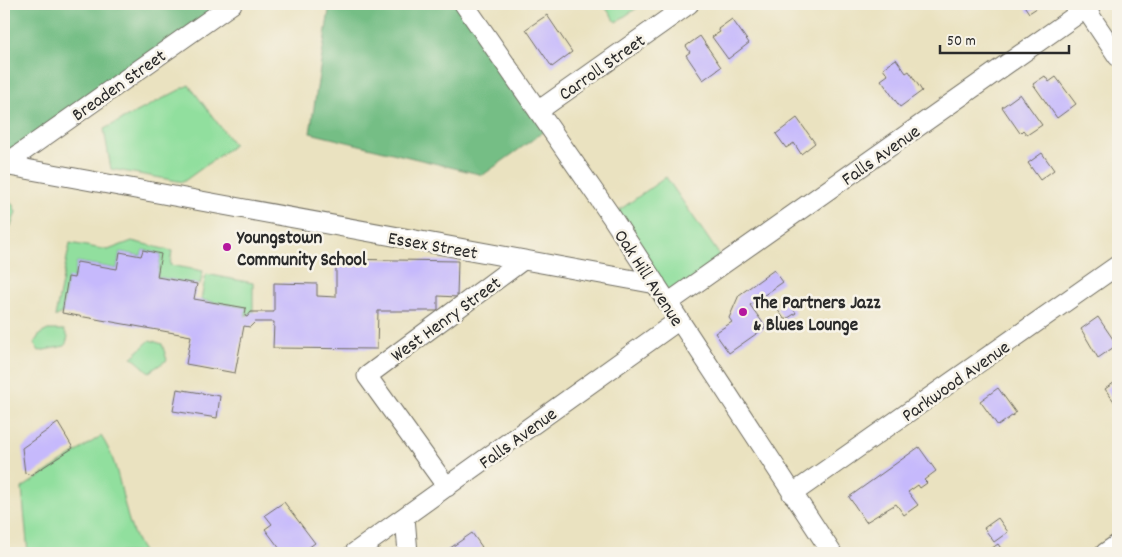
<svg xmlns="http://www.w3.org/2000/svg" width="1122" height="557" viewBox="0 0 1122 557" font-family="Dekko,sans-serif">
<rect width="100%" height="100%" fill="#f7f3e8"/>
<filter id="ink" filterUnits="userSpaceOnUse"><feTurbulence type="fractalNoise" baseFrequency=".02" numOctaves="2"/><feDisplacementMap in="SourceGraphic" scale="10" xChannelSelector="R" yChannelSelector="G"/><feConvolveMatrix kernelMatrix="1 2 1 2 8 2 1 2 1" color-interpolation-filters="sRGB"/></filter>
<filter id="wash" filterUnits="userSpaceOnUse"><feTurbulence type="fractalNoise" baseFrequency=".0096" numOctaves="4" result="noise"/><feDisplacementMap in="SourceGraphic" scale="20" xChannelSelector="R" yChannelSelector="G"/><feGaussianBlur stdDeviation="1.12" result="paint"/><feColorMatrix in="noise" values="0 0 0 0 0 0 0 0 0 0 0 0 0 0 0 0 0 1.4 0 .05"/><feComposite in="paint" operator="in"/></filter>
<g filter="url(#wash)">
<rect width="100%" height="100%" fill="#eae2c0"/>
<!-- green -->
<path fill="#91df9e" stroke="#5e8564" d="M603 4H643L616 22Z
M189 85 234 145 183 182 111 169 104 129Z
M666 177 725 263 668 303 611 216Z
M6 199 13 205 16 212 11 226 4 229V200Z
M132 241 172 251 170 265 203 271 200 285 157 277 161 254 143 250 141 256 120 252 117 269 77 262 74 278H68L62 313 55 317 70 243 108 250Z
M206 274 253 283V312L245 316 246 308 201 300Z
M48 330H64L68 337 65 346 39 351 34 343 40 334Z
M150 340 162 344 167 360 149 372 132 357Z
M101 436C126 473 119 517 144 553H28L22 488Z"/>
<!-- forest -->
<path fill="#74be85" stroke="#507458" d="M14 4H232L4 165V11Z
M330 4H464L549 128 483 175 310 133Z"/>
<g id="blocks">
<!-- building -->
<path fill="#c6b9fc" d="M1023 4H1043L1029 13Z
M547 15 572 52 552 67 526 29Z
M732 19 749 43 728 59 712 37 720 32 718 29Z
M700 36 721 67 703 80 686 55 690 52 686 46Z
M896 59 906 73 909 71 922 91 900 107 881 80 888 75 883 68Z
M1045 76 1049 82 1056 77 1076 104 1057 118 1033 84Z
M1020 94 1042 125 1027 135 1023 130 1020 133 1002 107Z
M797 118 815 143 801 154 794 143 786 148 776 134Z
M1042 153 1054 170 1040 180 1028 163Z
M143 250 161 254 157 277 197 284 194 299 246 308 245 316 247 317 251 312H274V283L317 284V296L336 297V259L458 261 457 297 438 296V311H378L377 349 273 348 274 322H255L250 327 244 326 235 373 186 364 191 336 62 313 68 277 74 278 77 262 117 269 120 252 141 256Z
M774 270 783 282 750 305 766 327 729 353 715 333 732 322 729 318 739 295Z
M788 301 796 313 785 320 777 309Z
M1098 317 1117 345 1098 358 1081 329Z
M1118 380V402L1116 404 1105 389Z
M998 388 1016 413 998 426 980 401Z
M177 389 220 396 217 418 173 411Z
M58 423 73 448 31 475 25 473 22 448Z
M919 447 936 471 924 480 927 483 920 488 918 485 908 492 918 505 904 515 896 504 866 522 849 497Z
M284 502 315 543 301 553H283L265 529 272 524 265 515Z
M998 518 1008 532 994 542 984 528Z
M472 533 482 547 478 550 480 553H443Z
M998 544 1004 553H985Z"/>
</g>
</g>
<g filter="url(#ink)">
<use href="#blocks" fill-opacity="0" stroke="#6e6b5f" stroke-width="1"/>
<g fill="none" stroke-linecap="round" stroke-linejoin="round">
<defs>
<path id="minor" d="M464 4 611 216 832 553
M1085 8 1118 57
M538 111 689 4
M4 165 656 284
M4 165 232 4
M668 303 1092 4
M447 487 367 376 523 260
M792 494 1118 265
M405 517 408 553
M354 553 679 320
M1105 553 1118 544"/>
</defs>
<!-- minor casing -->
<use href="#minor" stroke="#6e6b5f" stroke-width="21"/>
<!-- minor -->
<use href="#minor" stroke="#fff" stroke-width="19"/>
</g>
</g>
<!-- markers -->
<g fill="#b5179e" stroke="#f7f3e8" stroke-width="2">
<circle cx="227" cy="247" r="5"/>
<circle cx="743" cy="312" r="5"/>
</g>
<g text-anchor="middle" stroke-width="5" stroke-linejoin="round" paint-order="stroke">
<!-- street labels -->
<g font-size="19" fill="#2b2b2b" stroke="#f7f3e8">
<text transform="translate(601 66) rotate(-35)" y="7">Carroll Street</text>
<text transform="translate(118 84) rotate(-35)" y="7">Breaden Street</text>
<text transform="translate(880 154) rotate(-35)" y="7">Falls Avenue</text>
<text transform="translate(433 244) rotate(10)" y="7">Essex Street</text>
<text transform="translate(650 277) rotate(57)" y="7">Oak Hill Avenue</text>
<text transform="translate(445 318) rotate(-36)" y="7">West Henry Street</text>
<text transform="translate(955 380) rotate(-35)" y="7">Parkwood Avenue</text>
<text transform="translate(517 437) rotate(-36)" y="7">Falls Avenue</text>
</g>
<!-- poi labels -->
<g font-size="19" font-weight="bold" fill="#2b2b2b" stroke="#f7f3e8" text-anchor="start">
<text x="237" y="243">Youngstown<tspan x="237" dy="22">Community School</tspan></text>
<text x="753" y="308">The Partners Jazz<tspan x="753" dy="22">&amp; Blues Lounge</tspan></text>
</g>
</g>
<!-- margin -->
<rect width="1122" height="557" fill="none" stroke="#f7f3e8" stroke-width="20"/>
<!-- scale -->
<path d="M940 45v8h129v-8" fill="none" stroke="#2b2b2b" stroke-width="2.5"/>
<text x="947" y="45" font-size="15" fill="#2b2b2b" stroke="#f7f3e8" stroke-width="4" paint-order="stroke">50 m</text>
</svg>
